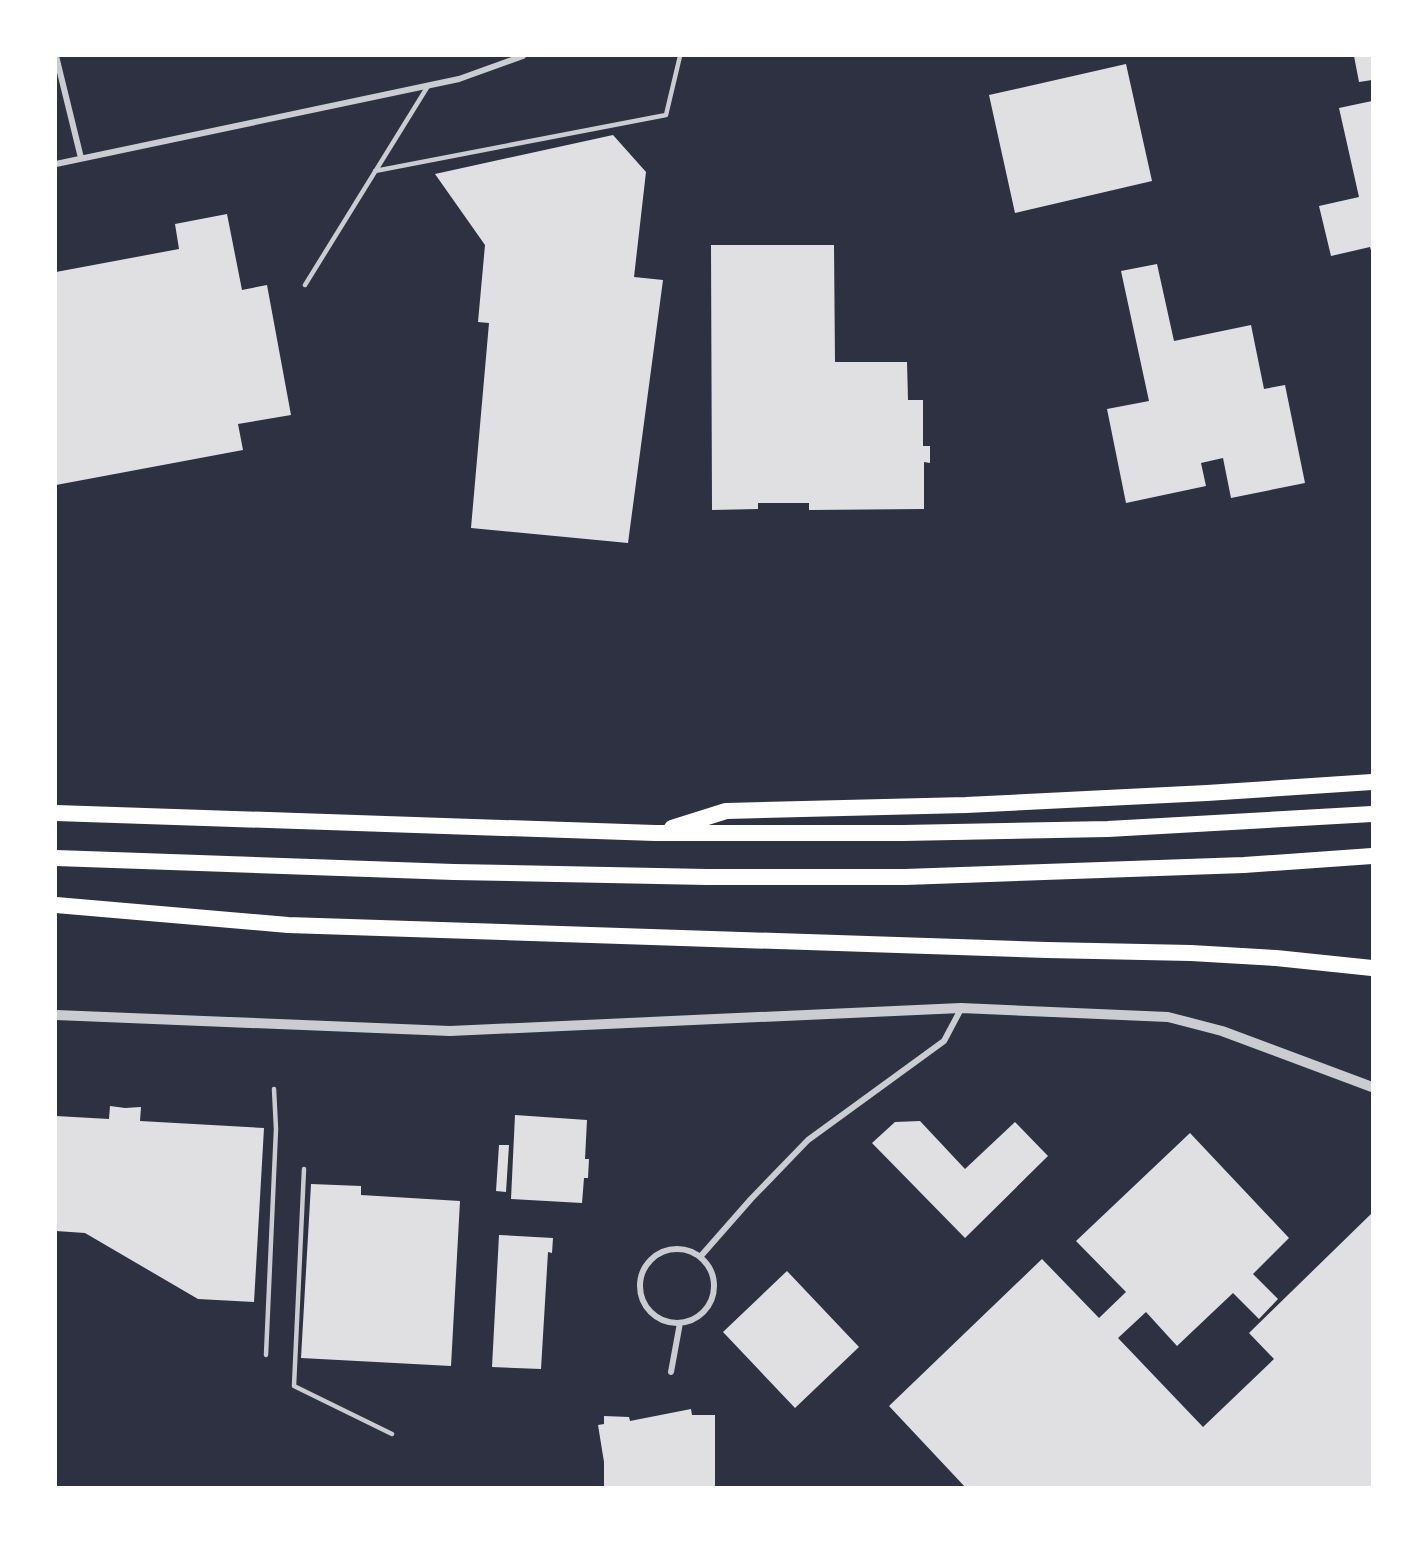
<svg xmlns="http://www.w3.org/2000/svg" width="1428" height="1543" viewBox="0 0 1428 1543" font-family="'Open Sans',sans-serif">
<rect width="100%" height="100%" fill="#2d3142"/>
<!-- building -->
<path fill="#e0e0e3" d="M1354 56H1372V80L1359 82Z
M1126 64 1152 181 1015 213 989 95Z
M1372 101V254L1370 247 1331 256 1319 206 1359 197 1339 108Z
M613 135 646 172 634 277 663 280 628 543 471 528 489 323 478 322 485 245 435 174Z
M227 214 242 290 267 285 291 415 238 424 243 450 56 485V272L179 249 175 224Z
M711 245H834L835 362H907L908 400H923V446H930V463L924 462V509L809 510V503H758V509L712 510Z
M1157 264 1174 341 1251 325 1264 389 1285 385 1305 483 1231 498 1223 458 1201 463 1206 486 1126 503 1107 409 1149 401 1121 271Z
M110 1106 125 1108 141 1107 140 1121 264 1128 254 1302 198 1299 85 1233 56 1231V1116L109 1119Z
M515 1115 587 1120 585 1159H589L588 1178H584L582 1203 511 1199Z
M920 1121 965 1169 1015 1122 1048 1156 965 1238 872 1143 895 1122Z
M1190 1133 1289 1238 1253 1274 1278 1299 1259 1319 1233 1293 1177 1346 1146 1312 1118 1338 1203 1427 1274 1359 1249 1333 1372 1213V1488H966L889 1406 1042 1259 1099 1318 1126 1292 1076 1241Z
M499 1145H509L506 1192 496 1191Z
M311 1184 361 1186V1195L460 1201 451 1366 301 1358Z
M499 1235 553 1238 552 1253 548 1252 541 1369 492 1367Z
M787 1271 859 1347 795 1408 723 1332Z
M691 1409 692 1415H715V1487H604V1462L598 1425 604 1424V1416L629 1417 630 1421Z"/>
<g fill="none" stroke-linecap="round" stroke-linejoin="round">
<!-- service -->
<path stroke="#caccd0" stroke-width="4.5" d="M375 171 666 115 680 56
M305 285 428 86
M304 1169 294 1386 392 1434
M266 1355 276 1129 274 1089"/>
<!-- minor -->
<path stroke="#caccd0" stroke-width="6" d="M56 56 81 158
M56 164 459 79 523 56
M640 1286a37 37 0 1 1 74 0a37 37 0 1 1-74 0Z
M700 1257 751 1199 808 1140 944 1041 961 1009
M671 1372 680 1323"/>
<!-- tertiary -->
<path stroke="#caccd0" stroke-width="10" d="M56 1015 450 1031 961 1008 1168 1017 1222 1031 1372 1087"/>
<!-- trunk -->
<path stroke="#fff" stroke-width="16" d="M56 813 655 833H903L1108 829 1372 814
M672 828 726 811 966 805 1207 793 1372 782
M56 858 454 872 707 877H905L1244 865 1372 856
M56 905 288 925 1047 950 1191 953 1276 958 1372 968"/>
</g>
<!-- border -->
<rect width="1428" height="1543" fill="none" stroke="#ffffff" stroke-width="114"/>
</svg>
